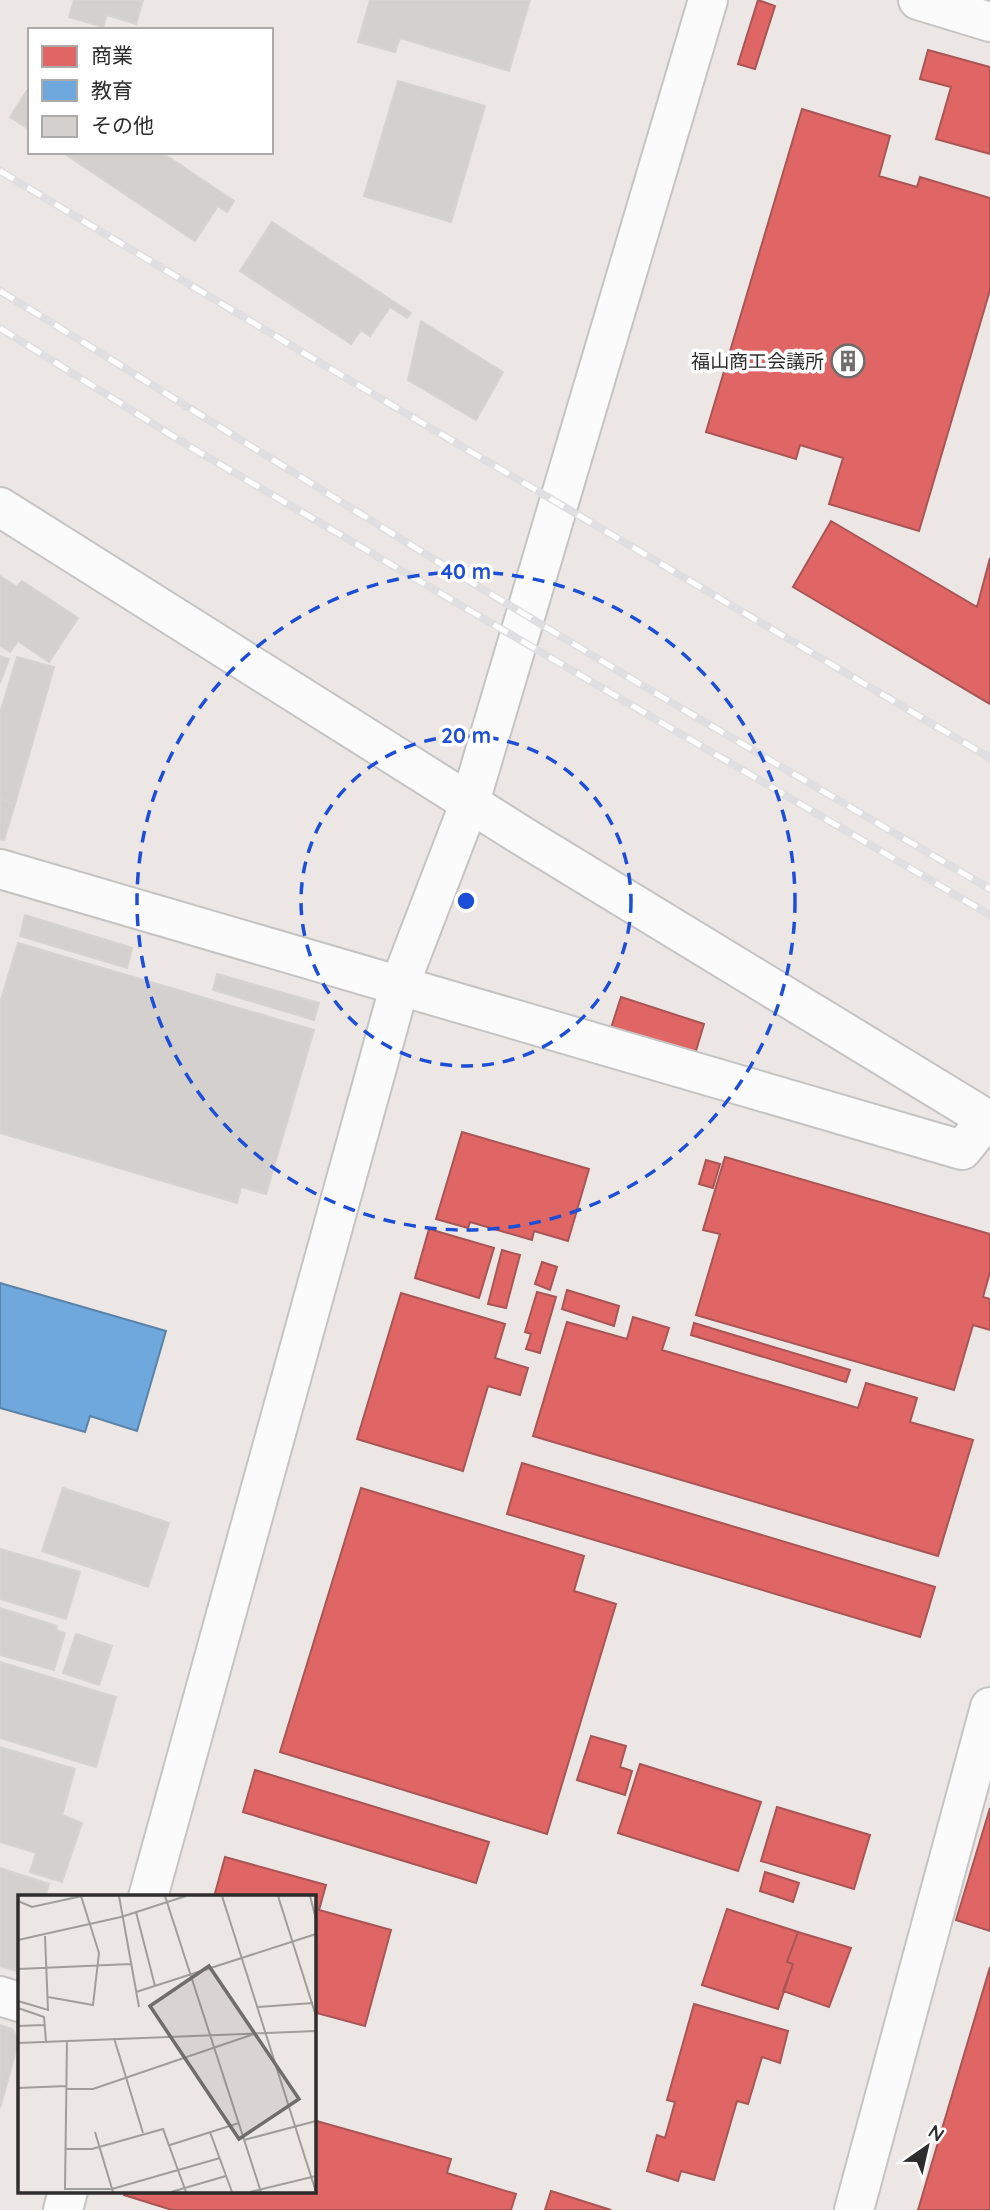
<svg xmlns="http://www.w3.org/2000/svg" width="990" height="2210" viewBox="0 0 990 2210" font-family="Quicksand,'Noto Sans JP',sans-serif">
<rect width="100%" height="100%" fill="#ece7e4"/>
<!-- shops -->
<path fill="#e06666" stroke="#a55" stroke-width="2" d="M758 0 775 6 755 69 738 64Z
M928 50 990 67V154L936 139 951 87 920 79Z
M802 109 890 136 879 176 917 187 920 177 990 198V290L919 531 829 504 843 458 800 445 796 459 706 432Z
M831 521 977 607 990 558V704L793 587Z
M621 997 704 1024 695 1054 611 1028Z
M462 1132 589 1169 568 1241 534 1231 532 1240 470 1222 468 1228 436 1219Z
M725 1157 990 1234V1272L983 1297 990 1299V1330L973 1325 954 1390 696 1315 720 1234 703 1230Z
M706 1160 720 1164 713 1188 699 1184Z
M429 1229 494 1248 479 1298 415 1278Z
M502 1250 520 1255 506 1308 488 1304Z
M542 1262 557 1267 550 1290 535 1284Z
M567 1290 619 1306 614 1326 562 1309Z
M537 1292 556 1297 540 1353 526 1349 531 1334 525 1332Z
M401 1293 505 1324 495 1358 528 1368 520 1395 488 1386 463 1471 357 1439Z
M633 1317 669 1328 662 1350 858 1408 866 1383 917 1398 910 1422 973 1440 938 1556 533 1436 567 1322 627 1339Z
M694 1323 850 1370 846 1382 691 1335Z
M522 1463 935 1587 920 1637 507 1514Z
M361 1488 584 1556 574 1591 616 1604 547 1834 280 1752Z
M591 1736 626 1746 620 1767 632 1771 625 1795 577 1780Z
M640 1764 761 1802 738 1871 618 1833Z
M255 1770 489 1842 476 1883 243 1812Z
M777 1807 870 1835 854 1889 761 1861Z
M990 1808V1931L956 1920Z
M225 1857 326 1885 319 1910 391 1930 365 2026 313 2012V1897H214Z
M765 1872 799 1883 793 1902 760 1891Z
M727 1909 798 1932 787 1962 793 1964 778 2009 702 1985Z
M798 1932 851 1948 829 2007 783 1991 793 1964 787 1962Z
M990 1967V2210H918Z
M694 2004 788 2031 780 2063 762 2057 748 2104 737 2101 714 2180 681 2171 678 2181 647 2171 657 2135 665 2138 675 2102 667 2100Z
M313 2120 451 2159 447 2173 516 2194 511 2210H172L124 2195 125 2191H313Z
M551 2191 611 2210H545Z"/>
<!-- schools -->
<path fill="#6fa8dc" stroke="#5b83a8" stroke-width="2" d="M0 1283 166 1331 137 1431 90 1416 85 1432 0 1408Z"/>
<!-- building -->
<path fill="#d3d0cd" stroke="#d7d3d0" stroke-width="2" d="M74 0H143L136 24 107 15 103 27 69 17Z
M370 0H530L509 71 400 38 395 52 358 42Z
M398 81 485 106 451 222 364 196Z
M30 86V130L10 117Z
M62 152H161L234 201 227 212 218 206 195 241Z
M272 222 411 313 407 318 390 307 370 336 361 330 351 344 240 271Z
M421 321 503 372 476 420 408 380Z
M0 576 17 587 22 581 78 618 49 662 18 641 10 652 0 645Z
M0 656 9 659 0 683Z
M17 657 54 667 15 804 0 799V713Z
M0 799 15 804 4 840 0 839Z
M25 915 132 948 127 968 20 936Z
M18 943 314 1030 266 1194 241 1187 237 1203 0 1133V1003Z
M217 974 319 1003 314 1020 213 990Z
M63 1488 169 1523 148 1587 42 1551Z
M0 1549 80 1572 66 1619 0 1599Z
M0 1608 57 1626 56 1630 65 1633 54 1670 0 1655Z
M76 1634 112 1646 99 1685 63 1673Z
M0 1662 116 1697 96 1767 0 1738Z
M0 1747 75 1769 62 1815 82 1823 62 1882 30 1872 36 1853 0 1842Z
M0 1868 49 1884 45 1897H19V1972L0 1966Z
M0 2025 12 2029 19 2040 0 2108Z"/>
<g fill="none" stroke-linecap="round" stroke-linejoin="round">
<defs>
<path id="minor" d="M918 0 990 22
M0 507 524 837 990 1121
M0 869 962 1150 987 1119
M148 1897 400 984 470 802 708 0
M0 1996 19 2002
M63 2210 68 2191
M854 2210 990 1707"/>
</defs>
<!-- minor casing -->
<use href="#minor" stroke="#c5c4c4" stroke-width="42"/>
<!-- minor -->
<use href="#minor" stroke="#fcfbfb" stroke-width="38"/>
<defs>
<path id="rail" d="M0 171 307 355 990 758
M0 291 456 573 640 684 990 889
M0 328 187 445 990 915"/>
</defs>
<!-- rail casing -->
<use href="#rail" stroke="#dfdfe1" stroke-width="8"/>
<!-- rail -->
<use href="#rail" stroke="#fff" stroke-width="5" stroke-dasharray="16" stroke-linecap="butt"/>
</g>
<!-- distance rings -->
<g fill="none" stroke="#1d4ed8" stroke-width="3.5" stroke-dasharray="12 9">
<circle cx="466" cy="901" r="165"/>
<circle cx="466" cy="901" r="329"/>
</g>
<!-- icons -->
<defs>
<symbol id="building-ring" viewBox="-11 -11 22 22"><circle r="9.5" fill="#fff" stroke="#706e6d" stroke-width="1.5"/><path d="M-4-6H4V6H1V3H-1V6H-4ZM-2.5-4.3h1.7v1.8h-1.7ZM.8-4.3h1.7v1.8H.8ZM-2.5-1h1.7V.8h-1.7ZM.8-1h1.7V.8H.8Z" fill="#706e6d"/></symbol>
</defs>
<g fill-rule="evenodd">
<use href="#building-ring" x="829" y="342" width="38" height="38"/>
</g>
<g text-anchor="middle" stroke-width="7" stroke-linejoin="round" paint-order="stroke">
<!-- poi labels -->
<g font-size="19" fill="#2d2d2d" stroke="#fff" text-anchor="end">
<text x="824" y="368">福山商工会議所</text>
</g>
</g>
<!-- overview -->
<g transform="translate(18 1895)">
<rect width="298" height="298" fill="#ece7e4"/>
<path fill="none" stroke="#a09d9b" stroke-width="2" d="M101 1 121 112M147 1 243 297M204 1 298 297M260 1 298 121M292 1 298 24M0 6 14 12 64 1M118 17 137 91M0 45 103 22 168 1M0 74 113 69M118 97 298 39M30 102 75 110 81 58 63 1M0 106 30 115 27 41M240 112 295 108M0 113 26 122 28 146M0 131 26 130M96 143 125 238M49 145 47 294H94L202 263M0 148 298 136M0 193 49 191M49 194H75L236 139M77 237 95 297M192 237 214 297M226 245 298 226M152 250 221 228M48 254H74L145 234 168 297M153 297 208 281M232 297 298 281"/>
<path fill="#706e6d" fill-opacity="0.15" stroke="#706e6d" stroke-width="3.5" d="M191 71 281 204 221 244 132 111Z"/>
<rect width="298" height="298" fill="none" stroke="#2d2d2d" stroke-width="3.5"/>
</g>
<circle cx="466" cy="901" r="10" fill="#1d4ed8" stroke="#fff" stroke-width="3.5"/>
<g font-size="21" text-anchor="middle" font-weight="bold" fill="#1d4ed8" stroke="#fff" stroke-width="7" stroke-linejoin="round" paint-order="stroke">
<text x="466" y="579">40 m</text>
<text x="466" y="743">20 m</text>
</g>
<!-- legend -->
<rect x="28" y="28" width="245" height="126" fill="#ffffff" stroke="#ababab" stroke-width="2"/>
<rect x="42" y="46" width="35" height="21" fill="#e06666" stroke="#ababab" stroke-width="2"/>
<text x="91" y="63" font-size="21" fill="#2d2d2d">商業</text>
<rect x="42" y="80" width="35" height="21" fill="#6fa8dc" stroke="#ababab" stroke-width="2"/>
<text x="91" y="98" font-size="21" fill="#2d2d2d">教育</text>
<rect x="42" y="116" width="35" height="21" fill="#d3d0cd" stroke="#ababab" stroke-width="2"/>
<text x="91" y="133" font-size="21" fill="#2d2d2d">その他</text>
<!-- north arrow -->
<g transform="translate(927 2147) rotate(34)" stroke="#ffffff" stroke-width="5" paint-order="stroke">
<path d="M0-5L12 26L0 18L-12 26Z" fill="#2d2d2d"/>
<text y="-10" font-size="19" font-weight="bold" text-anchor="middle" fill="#2d2d2d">N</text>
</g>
</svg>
